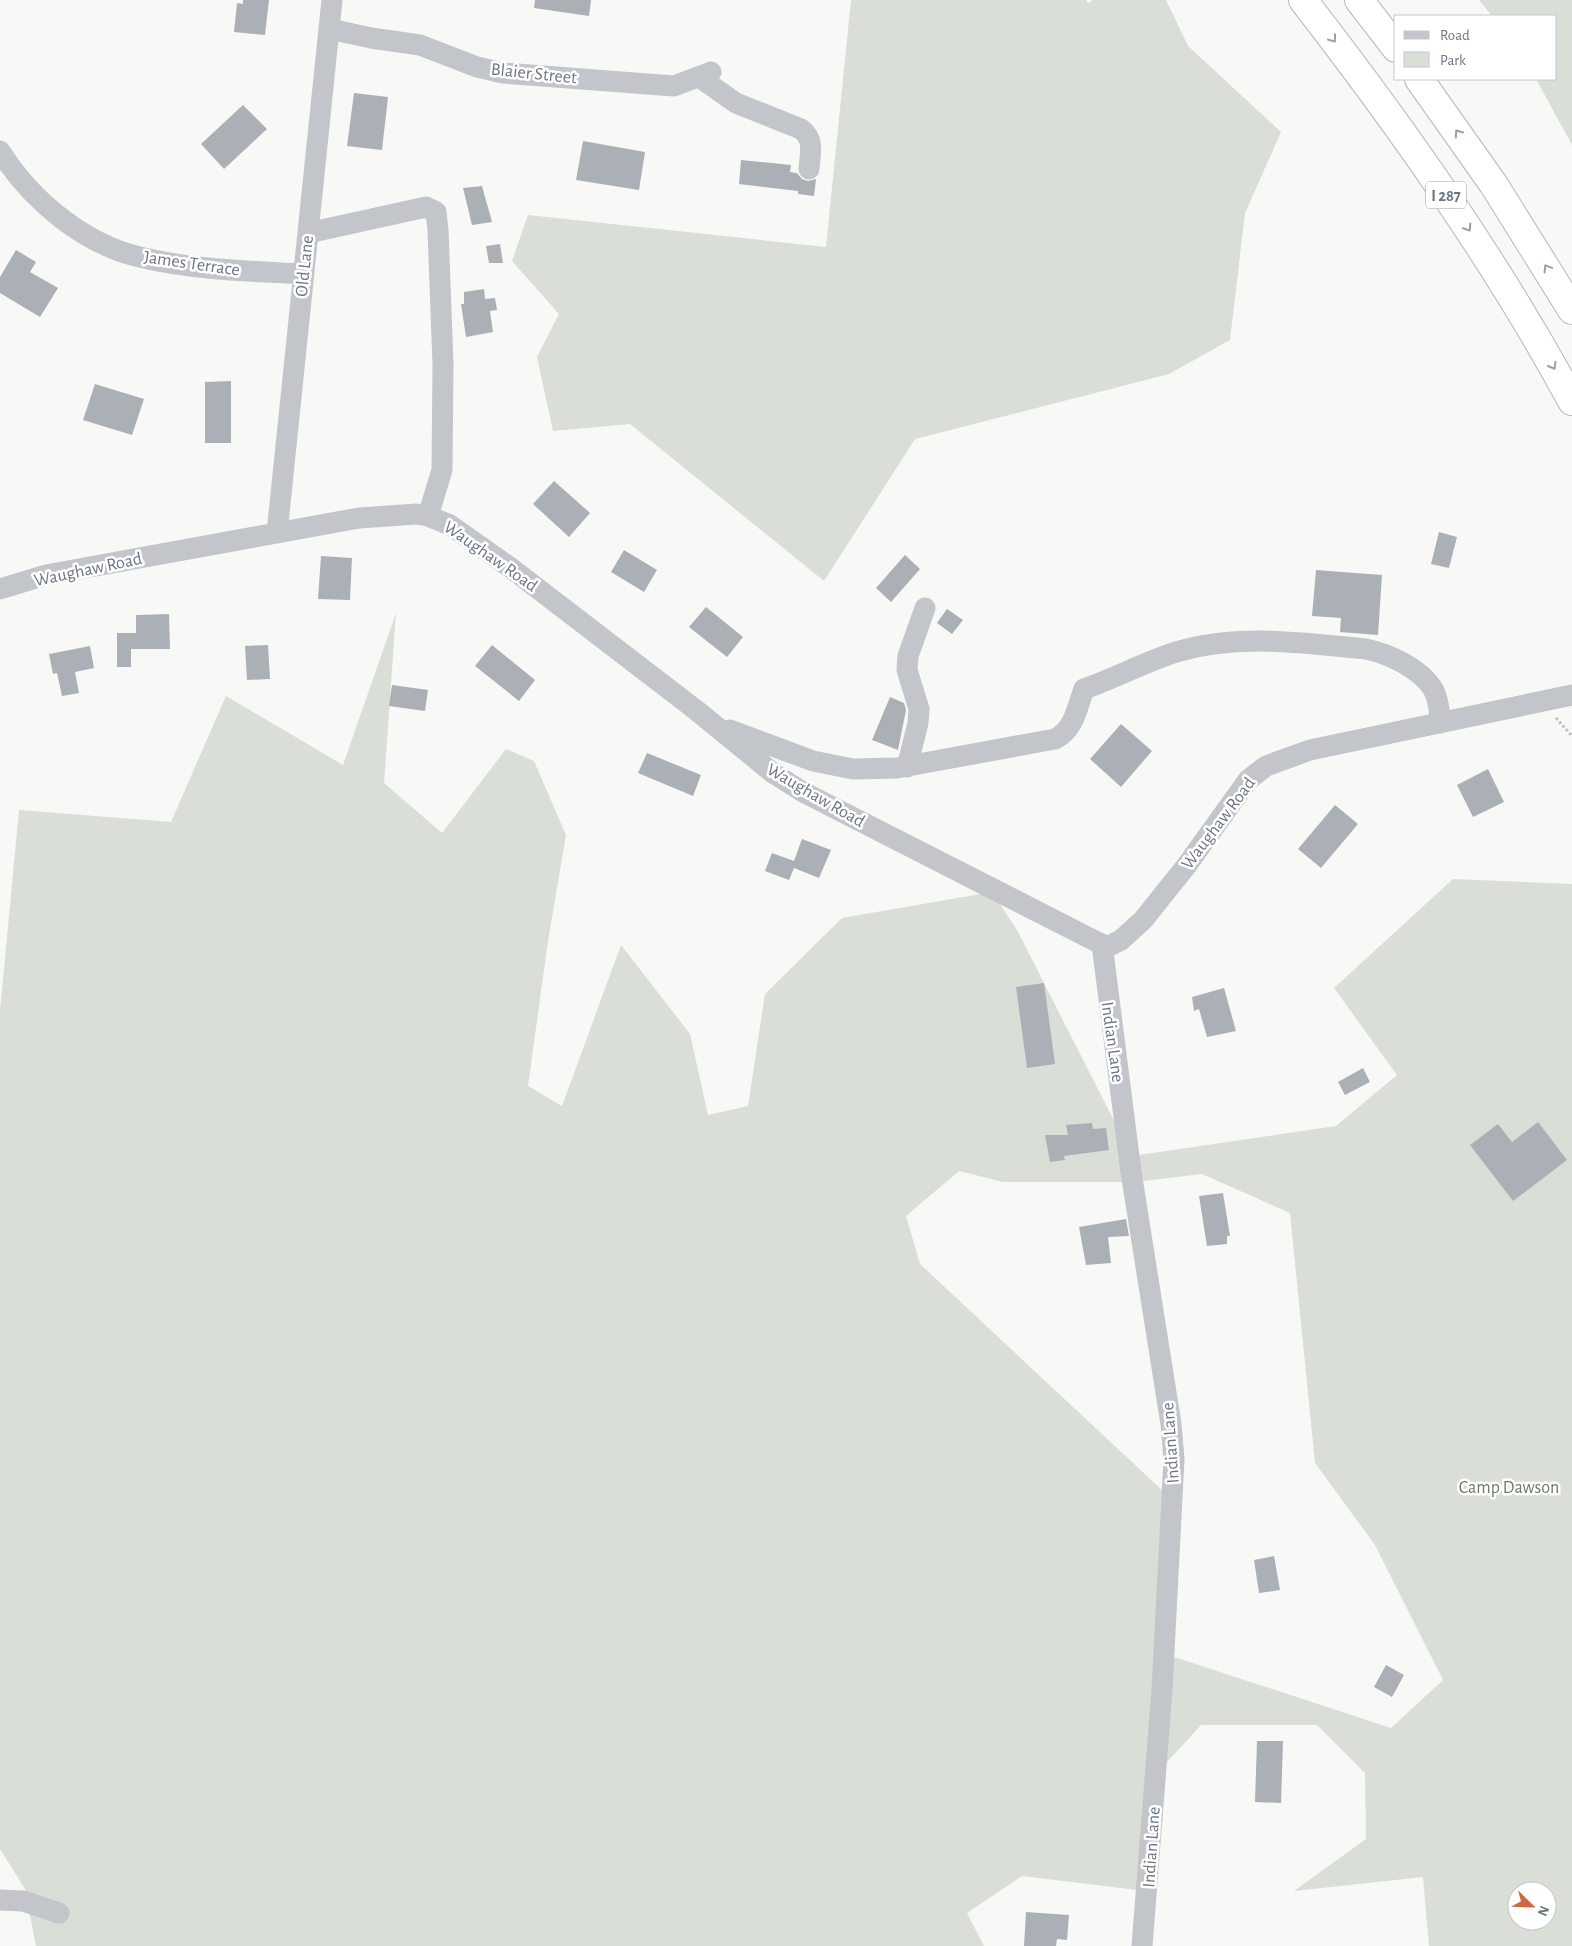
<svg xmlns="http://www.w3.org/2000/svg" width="1572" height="1946" viewBox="0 0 1572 1946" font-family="'Alegreya Sans',sans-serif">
<rect width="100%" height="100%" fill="#f8f8f6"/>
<!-- green -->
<path fill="#d9ded7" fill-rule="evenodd" d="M851 0H1086L1088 3 1093 0H1166L1188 46 1281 132 1245 213 1230 340 1169 374 915 439 824 581 630 424 553 431 537 357 559 314 512 261 528 215 826 247Z
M1479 0H1572V145L1536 79H1556V16H1492Z
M396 613 384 783 442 833 506 749 534 761 566 835 548 941 528 1086 562 1106 621 945 690 1034 708 1115 748 1106 765 994 842 918 992 892 1017 930 1132 1156 1336 1126 1397 1075 1334 988 1453 879 1572 884V1946H1429L1423 1877 1294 1891 1366 1839 1365 1773 1317 1725H1201L1148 1783 1145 1891 1022 1876 967 1913 984 1946H36L25 1889 0 1849V1011L19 810 171 822 226 696 343 765ZM959 1171 1003 1182H1135L1202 1174 1290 1213 1315 1463 1375 1545 1443 1680 1391 1728 1162 1653 1179 1506 920 1264 906 1216ZM1517 1891H1547V1921H1517Z"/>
<!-- building -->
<path fill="#abb0b7" d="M243 0H269L265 35 234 32 237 3 243 4Z
M535 0H591L589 16 534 8Z
M354 93 388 97 382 150 347 146Z
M243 105 267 129 224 169 201 144Z
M583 141 645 152 639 190 576 180Z
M741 160 791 165 790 172 797 173 802 179 808 181 816 179 814 196 798 194V191L739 184Z
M482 186 492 222 472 225 463 188Z
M500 244 503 263H489L486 246Z
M16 250 36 262 30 272 58 288 40 317 0 293V277Z
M484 289 485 299 495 298 497 310 490 311 493 332 466 337 461 304H464V292Z
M231 381V443H205V382Z
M95 384 144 399 132 435 83 420Z
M554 481 590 513 569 537 533 504Z
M1439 532 1457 537 1449 568 1431 564Z
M624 550 657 570 644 592 611 572Z
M905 555 920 569 891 602 876 588Z
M321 556 352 558 350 600 318 599Z
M1316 570 1382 575 1378 635 1340 632 1341 618 1312 616Z
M706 607 743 637 727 657 689 627Z
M947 609 963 620 952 634 937 623Z
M169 614 170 649H131V667H117V633H136V615Z
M268 645 270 679 247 680 245 646Z
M492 645 535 680 519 701 475 666Z
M90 646 94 668 75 672 79 693 62 696 57 673 53 674 49 654Z
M392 685 428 690 425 711 389 706Z
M890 697 904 703 906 710 898 750 872 740Z
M1121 724 1152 751 1121 787 1090 759Z
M647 753 701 775 693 796 638 773Z
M1488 769 1504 802 1473 817 1457 785Z
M1335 805 1358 824 1321 868 1298 849Z
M802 839 831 850 819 878 794 868 789 880 765 871 772 853 794 861Z
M1044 983 1055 1064 1027 1068 1016 987Z
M1224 988 1236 1031 1207 1037 1199 1009 1194 1011 1192 997Z
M1363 1068 1370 1082 1345 1095 1338 1082Z
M1538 1122 1567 1160 1513 1201 1470 1145 1498 1124 1512 1142Z
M1092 1123 1093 1129 1106 1128 1109 1150 1064 1156 1065 1160 1050 1162 1045 1135H1068L1066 1125Z
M1223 1193 1230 1236H1227V1244L1207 1246 1199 1196Z
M1126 1219 1129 1236 1108 1237 1111 1263 1086 1265 1079 1227Z
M1274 1556 1280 1590 1259 1593 1254 1560Z
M1386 1665 1404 1675 1392 1697 1374 1687Z
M1257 1741H1283L1281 1803 1255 1802Z
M1026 1912 1069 1915 1067 1940 1057 1939 1056 1946H1024Z"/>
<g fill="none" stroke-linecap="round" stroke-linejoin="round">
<defs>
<path id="highway" d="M1303 0C1402 128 1495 259 1572 401
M1359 0 1396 48
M1419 79 1494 185 1572 310"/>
</defs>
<!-- highway casing -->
<use href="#highway" stroke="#b5b8bb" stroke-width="30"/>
<!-- path -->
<path stroke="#bcbec0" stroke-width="3" stroke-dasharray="2.5 2.5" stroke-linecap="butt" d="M1556 718 1572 736"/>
<!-- minor -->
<path stroke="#c2c5c9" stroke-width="21" d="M330 29 371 38 420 45 477 67 503 73 674 86 711 72
M699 77 736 103 801 129C815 140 810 153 809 169
M0 151C31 200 85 246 144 258 195 270 251 271 303 274
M308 233 426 207 436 212 438 230 443 364 442 470 428 516
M277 533 332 0
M0 589 46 575 359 518 417 514 428 516 450 525 511 568 696 710 773 773 803 792 1107 947 1121 940 1143 920 1187 865 1248 780 1266 766 1310 750 1572 695
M730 730 813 761 853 769 897 768 1055 739C1074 730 1077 708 1084 689 1115 678 1145 662 1176 652 1239 633 1303 643 1366 649 1389 654 1420 668 1433 689 1439 699 1439 712 1441 723
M907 767 918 723 919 709 907 670 908 656 925 608
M1102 944 1131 1172 1171 1424 1174 1459 1162 1690 1142 1946
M0 1900 23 1901 59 1913"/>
<!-- highway -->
<use href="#highway" stroke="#fff" stroke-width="28"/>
</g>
<!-- one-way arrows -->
<defs><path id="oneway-chevron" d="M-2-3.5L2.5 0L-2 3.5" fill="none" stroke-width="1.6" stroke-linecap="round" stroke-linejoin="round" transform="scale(1.25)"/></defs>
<g stroke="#979fa8">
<use href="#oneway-chevron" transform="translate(1333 39) rotate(53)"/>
<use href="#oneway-chevron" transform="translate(1458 133) rotate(-125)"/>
<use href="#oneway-chevron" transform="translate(1468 228) rotate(57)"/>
<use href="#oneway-chevron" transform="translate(1547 268) rotate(-121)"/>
<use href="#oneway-chevron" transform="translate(1553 366) rotate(60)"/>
</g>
<g text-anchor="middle" stroke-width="5" stroke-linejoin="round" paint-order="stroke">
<!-- shield labels -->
<rect fill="#fff" stroke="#979fa8" stroke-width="1" x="1426" y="181.5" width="40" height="27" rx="4"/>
<g font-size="16" font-weight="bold" fill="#6b7683">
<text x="1446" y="201">I 287</text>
</g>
<!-- street labels -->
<g font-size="18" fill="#6b7683" stroke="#fff">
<text transform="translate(534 73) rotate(6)" y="6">Blaier Street</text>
<text transform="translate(192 263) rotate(8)" y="6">James Terrace</text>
<text transform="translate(304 266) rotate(-84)" y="6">Old Lane</text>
<text transform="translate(491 556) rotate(35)" y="6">Waughaw Road</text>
<text transform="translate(88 569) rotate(-12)" y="6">Waughaw Road</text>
<text transform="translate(816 795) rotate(30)" y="6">Waughaw Road</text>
<text transform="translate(1218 823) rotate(-53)" y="6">Waughaw Road</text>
<text transform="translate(1113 1042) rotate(82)" y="6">Indian Lane</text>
<text transform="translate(1170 1443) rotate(-94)" y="6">Indian Lane</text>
<text transform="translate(1151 1847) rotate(-86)" y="6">Indian Lane</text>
</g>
<!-- park labels -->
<g font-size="18" fill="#6b7b69" stroke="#fff">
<text x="1509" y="1493">Camp Dawson</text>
</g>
</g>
<!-- legend -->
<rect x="1394" y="15" width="162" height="65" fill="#ffffff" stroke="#c4c8cd"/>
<rect x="1404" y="31" width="25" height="8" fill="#c2c5c9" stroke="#c4c8cd"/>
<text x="1440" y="40" font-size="15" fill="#6b7683">Road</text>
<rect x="1404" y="52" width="25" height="15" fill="#d9ded7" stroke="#c4c8cd"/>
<text x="1440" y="65" font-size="15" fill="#6b7683">Park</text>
<!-- north arrow -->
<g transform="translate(1532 1906) rotate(113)"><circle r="24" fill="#ffffff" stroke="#c4c8cd"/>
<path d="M0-4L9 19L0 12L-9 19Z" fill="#ce6a40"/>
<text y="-8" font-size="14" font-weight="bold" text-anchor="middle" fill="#6b7683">N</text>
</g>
</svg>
